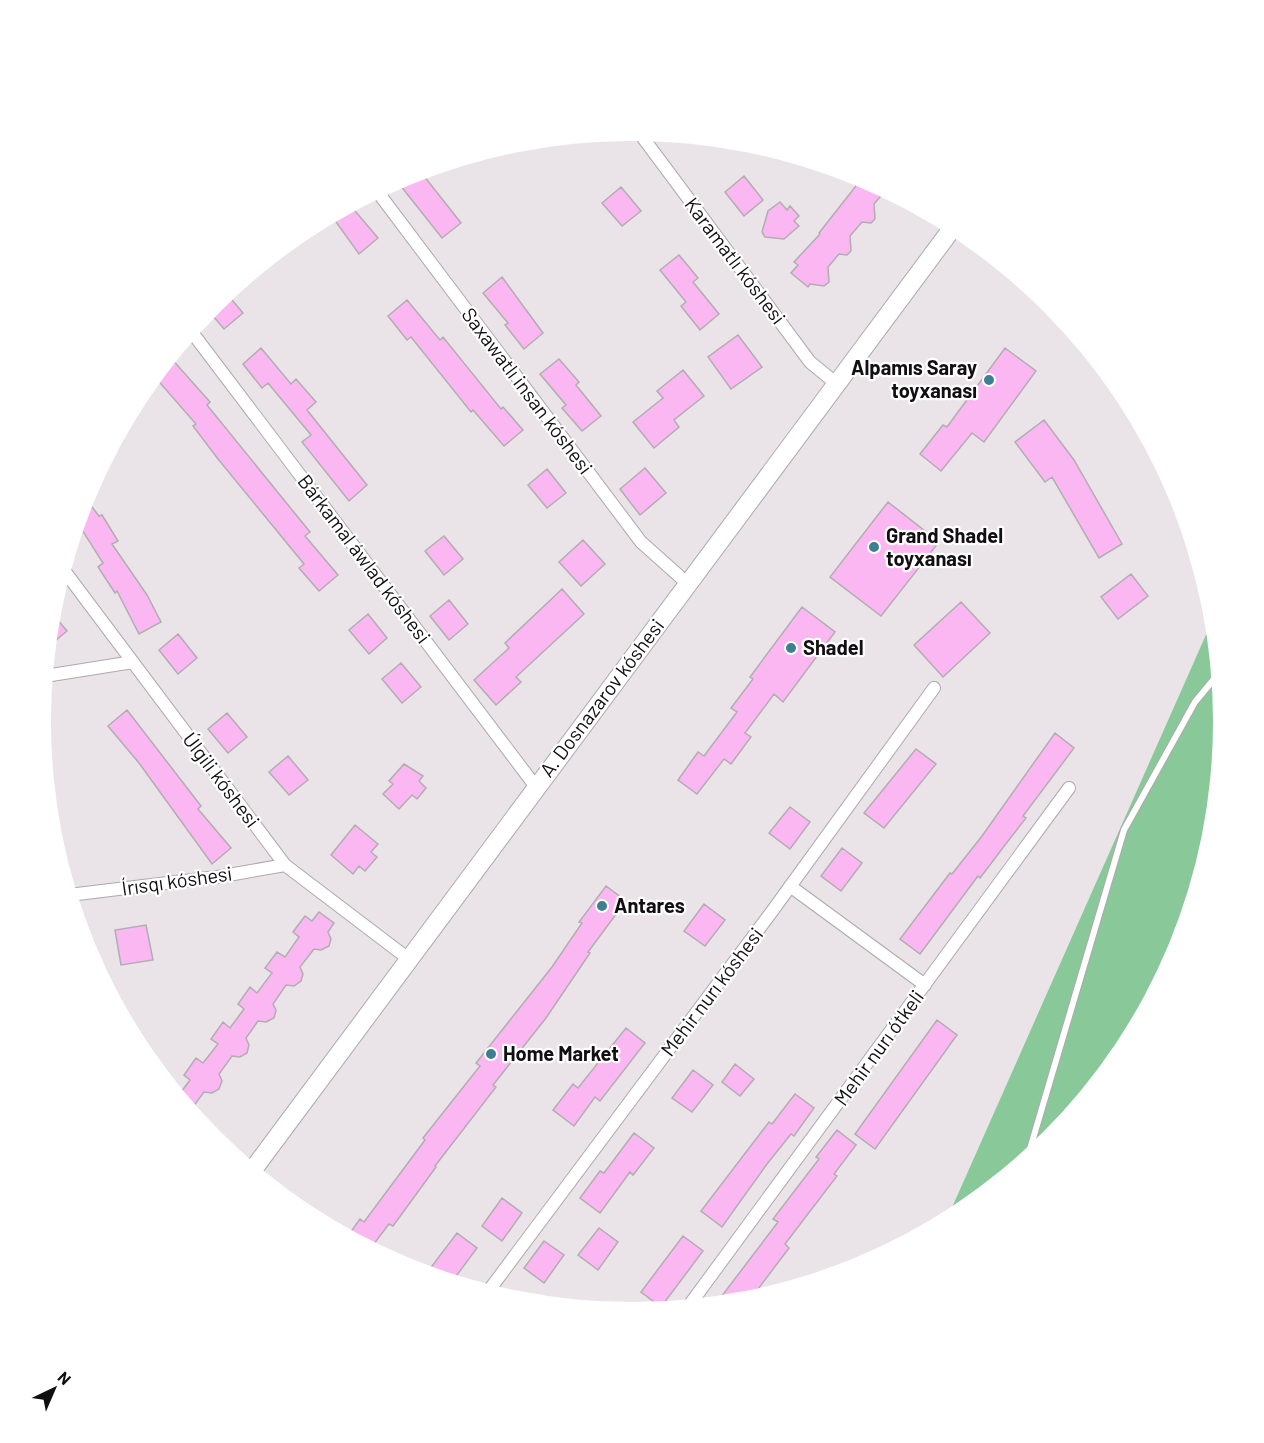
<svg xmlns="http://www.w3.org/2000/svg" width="1264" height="1443" viewBox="0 0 1264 1443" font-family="Barlow,sans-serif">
<rect width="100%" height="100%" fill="#eae4e9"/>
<!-- green -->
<path fill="#89c999" d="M1213 619 1223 721 1212 837 1178 948 1124 1050 1050 1140 960 1213 946 1221Z"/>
<!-- building -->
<path fill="#fab7f1" stroke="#b2adb1" stroke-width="1.5" d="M420 171 461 223 442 238 396 180Z
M744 176 763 200 744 216 725 192Z
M863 177 886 190 874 204 875 219 871 223 862 222 850 236 851 251 847 255 839 254 828 267 829 282 824 286 810 284 808 287 791 273 798 265 794 262 820 234 819 233Z
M621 187 641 211 622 226 602 203Z
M780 202 787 210 790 206 799 216 794 221 799 226 784 239 765 237 762 232 768 211Z
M350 205 378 238 359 254 331 215Z
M679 255 698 278 693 282 719 314 700 330 681 306 686 302 660 270Z
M502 277 543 333 524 349 505 325 508 323 483 293Z
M226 293 243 313 224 329 208 310Z
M407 300 440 340 443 337 501 409 503 407 523 430 504 446 473 410 471 412 411 337 407 340 388 316Z
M738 335 762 367 731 389 708 357Z
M261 348 291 384 296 379 316 402 307 410 367 485 349 501 302 442 311 435 268 383 262 388 243 364Z
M1005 348 1036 371 984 442 972 433 941 471 920 454 943 425 947 427Z
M170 357 210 402 207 405 310 532 305 536 338 575 319 591 299 568 304 564 218 459 193 426 196 424 154 376Z
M559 359 579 382 576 385 601 416 582 431 562 408 566 405 540 374Z
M683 370 704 396 674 420 679 427 654 448 633 422 663 398 657 391Z
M1044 420 1074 460 1122 544 1099 558 1052 477 1045 482 1015 442Z
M645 468 666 493 640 515 620 489Z
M547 469 566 493 547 508 528 485Z
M85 498 99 516 102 515 118 541 112 544 147 595 161 622 139 634 117 591 115 593 98 567 103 563 77 522Z
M888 502 939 542 881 616 830 577Z
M444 536 463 559 444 575 425 551Z
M583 540 605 564 581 586 559 562Z
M1131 574 1148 596 1118 619 1101 597Z
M562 589 584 614 516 677 521 682 496 705 474 680 509 648 505 643Z
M449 600 468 624 449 640 430 616Z
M961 602 990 633 943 677 914 645Z
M802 607 835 632 783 702 774 694 745 733 751 737 731 764 724 759 697 794 678 780 698 752 704 756 737 712 731 708 753 679 750 677Z
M51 612 67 631 48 647 50 625Z
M368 614 387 638 369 654 349 630Z
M178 634 197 658 178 674 159 650Z
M401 663 421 687 402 703 382 679Z
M127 710 201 806 198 809 231 848 212 864 139 763 108 726Z
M227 713 247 737 228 753 208 729Z
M1055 733 1074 748 1023 816 1026 818 1005 845 980 878 978 876 920 954 900 939 950 873 952 874 982 836Z
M916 749 936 764 884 828 864 813Z
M288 756 308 780 289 795 269 772Z
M404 764 423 776 419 781 426 788 417 799 412 795 399 809 383 794 393 784 389 781Z
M790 807 810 822 790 849 769 833Z
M355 825 378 844 371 852 377 857 365 871 359 866 353 874 331 855Z
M842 848 862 863 841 891 821 876Z
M606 886 626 901 588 952 590 953 546 1018 493 1085 496 1087 435 1166 436 1167 393 1226 389 1224 370 1249 347 1237 360 1219 364 1222 425 1140 423 1138 480 1066 476 1063 552 967 582 923 579 922Z
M704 904 725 920 705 946 684 931Z
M319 912 334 923 328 932 331 939 329 946 321 950 314 949 300 967 303 974 301 981 294 986 286 985 273 1004 276 1010 274 1018 266 1022 258 1021 246 1038 249 1045 247 1053 240 1057 232 1056 219 1074 222 1081 219 1089 212 1093 204 1092 190 1111 178 1096 190 1080 184 1075 196 1058 203 1063 218 1044 211 1039 223 1022 230 1028 244 1009 238 1004 250 987 257 993 272 973 265 968 277 952 285 957 299 937 293 932 305 916 312 921Z
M146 925 153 960 121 965 115 930Z
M937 1020 957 1035 875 1149 855 1134Z
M626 1028 645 1043 600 1101 595 1097 574 1126 553 1110 573 1084 578 1088Z
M735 1064 754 1079 740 1096 722 1082Z
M693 1070 713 1085 692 1112 672 1098Z
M795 1094 814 1108 794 1136 791 1134 767 1164 722 1227 701 1211 769 1122 772 1124Z
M837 1130 856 1145 834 1174 837 1176 785 1244 789 1248 749 1301 715 1305 778 1222 773 1219 819 1159 816 1157Z
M634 1133 654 1148 633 1175 630 1172 600 1213 580 1198 600 1171 604 1173Z
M502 1198 522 1213 502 1241 482 1226Z
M599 1228 618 1242 598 1270 578 1255Z
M457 1233 477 1248 457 1275 451 1282 426 1274Z
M683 1236 703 1251 661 1307 641 1292Z
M544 1241 564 1255 544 1283 524 1268Z"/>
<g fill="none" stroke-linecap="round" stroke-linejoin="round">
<defs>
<path id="lane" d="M1027 1159 1124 830 1195 702 1219 673"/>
<path id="street" d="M638 131 810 362 838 385
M377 191 641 542 687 583
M191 331 536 787
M63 569 285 865 410 960
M45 676 133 662
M790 886 925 985
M69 895 217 877 285 865
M487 1293 773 910 934 688
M688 1307 1069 788"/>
<path id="primary" d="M252 1171 954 226"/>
</defs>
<!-- lane casing -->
<use href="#lane" stroke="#aea9ae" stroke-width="8"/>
<!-- street casing -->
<use href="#street" stroke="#aea9ae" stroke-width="14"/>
<!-- primary casing -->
<use href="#primary" stroke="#aea9ae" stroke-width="20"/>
<!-- lane -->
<use href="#lane" stroke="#fff" stroke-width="6"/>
<!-- street -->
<use href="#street" stroke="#fff" stroke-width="12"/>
<!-- primary -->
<use href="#primary" stroke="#fff" stroke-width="18"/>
</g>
<!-- markers -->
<g fill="#3e7f91" stroke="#fff" stroke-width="2">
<circle cx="989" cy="380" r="6"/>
<circle cx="874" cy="547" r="6"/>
<circle cx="791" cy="648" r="6"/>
<circle cx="602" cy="906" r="6"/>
<circle cx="491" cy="1054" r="6"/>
</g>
<g text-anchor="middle" stroke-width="4.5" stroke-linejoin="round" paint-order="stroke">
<!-- street labels -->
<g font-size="20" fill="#110f11" stroke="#fff">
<text transform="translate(735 261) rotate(53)" y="7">Karamatlı kóshesi</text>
<text transform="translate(527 391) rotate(53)" y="7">Saxawatlı insan kóshesi</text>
<text transform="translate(364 559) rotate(53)" y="7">Bárkamal áwlad kóshesi</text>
<text transform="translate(602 698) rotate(-53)" y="7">A. Dosnazarov kóshesi</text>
<text transform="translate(221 780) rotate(53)" y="7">Úlgili kóshesi</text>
<text transform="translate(177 881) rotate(-8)" y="7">Írısqı kóshesi</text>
<text transform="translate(712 992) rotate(-53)" y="7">Mehir nurı kóshesi</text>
<text transform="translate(879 1048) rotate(-54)" y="7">Mehir nurı ótkeli</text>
</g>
<!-- poi labels -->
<g font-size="20" font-weight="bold" fill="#110f11" stroke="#fff" text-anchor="start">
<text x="977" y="375" text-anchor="end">Alpamıs Saray<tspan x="977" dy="23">toyxanası</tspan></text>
<text x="886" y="543">Grand Shadel<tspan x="886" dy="23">toyxanası</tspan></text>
<text x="803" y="655">Shadel</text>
<text x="614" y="913">Antares</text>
<text x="503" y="1061">Home Market</text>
</g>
</g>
<!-- crop -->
<path d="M0 0H1264V1443H0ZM631 141H633A580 580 0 0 1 1213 721V722A580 580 0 0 1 633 1302H631A580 580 0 0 1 51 722V721A580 580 0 0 1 631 141Z" fill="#fff" fill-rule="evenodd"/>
<!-- north arrow -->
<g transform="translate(54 1389) rotate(44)" stroke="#ffffff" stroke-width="4.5" paint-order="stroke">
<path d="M0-4.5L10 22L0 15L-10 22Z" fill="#110f11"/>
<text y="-9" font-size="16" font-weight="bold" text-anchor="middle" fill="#110f11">N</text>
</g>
</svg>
